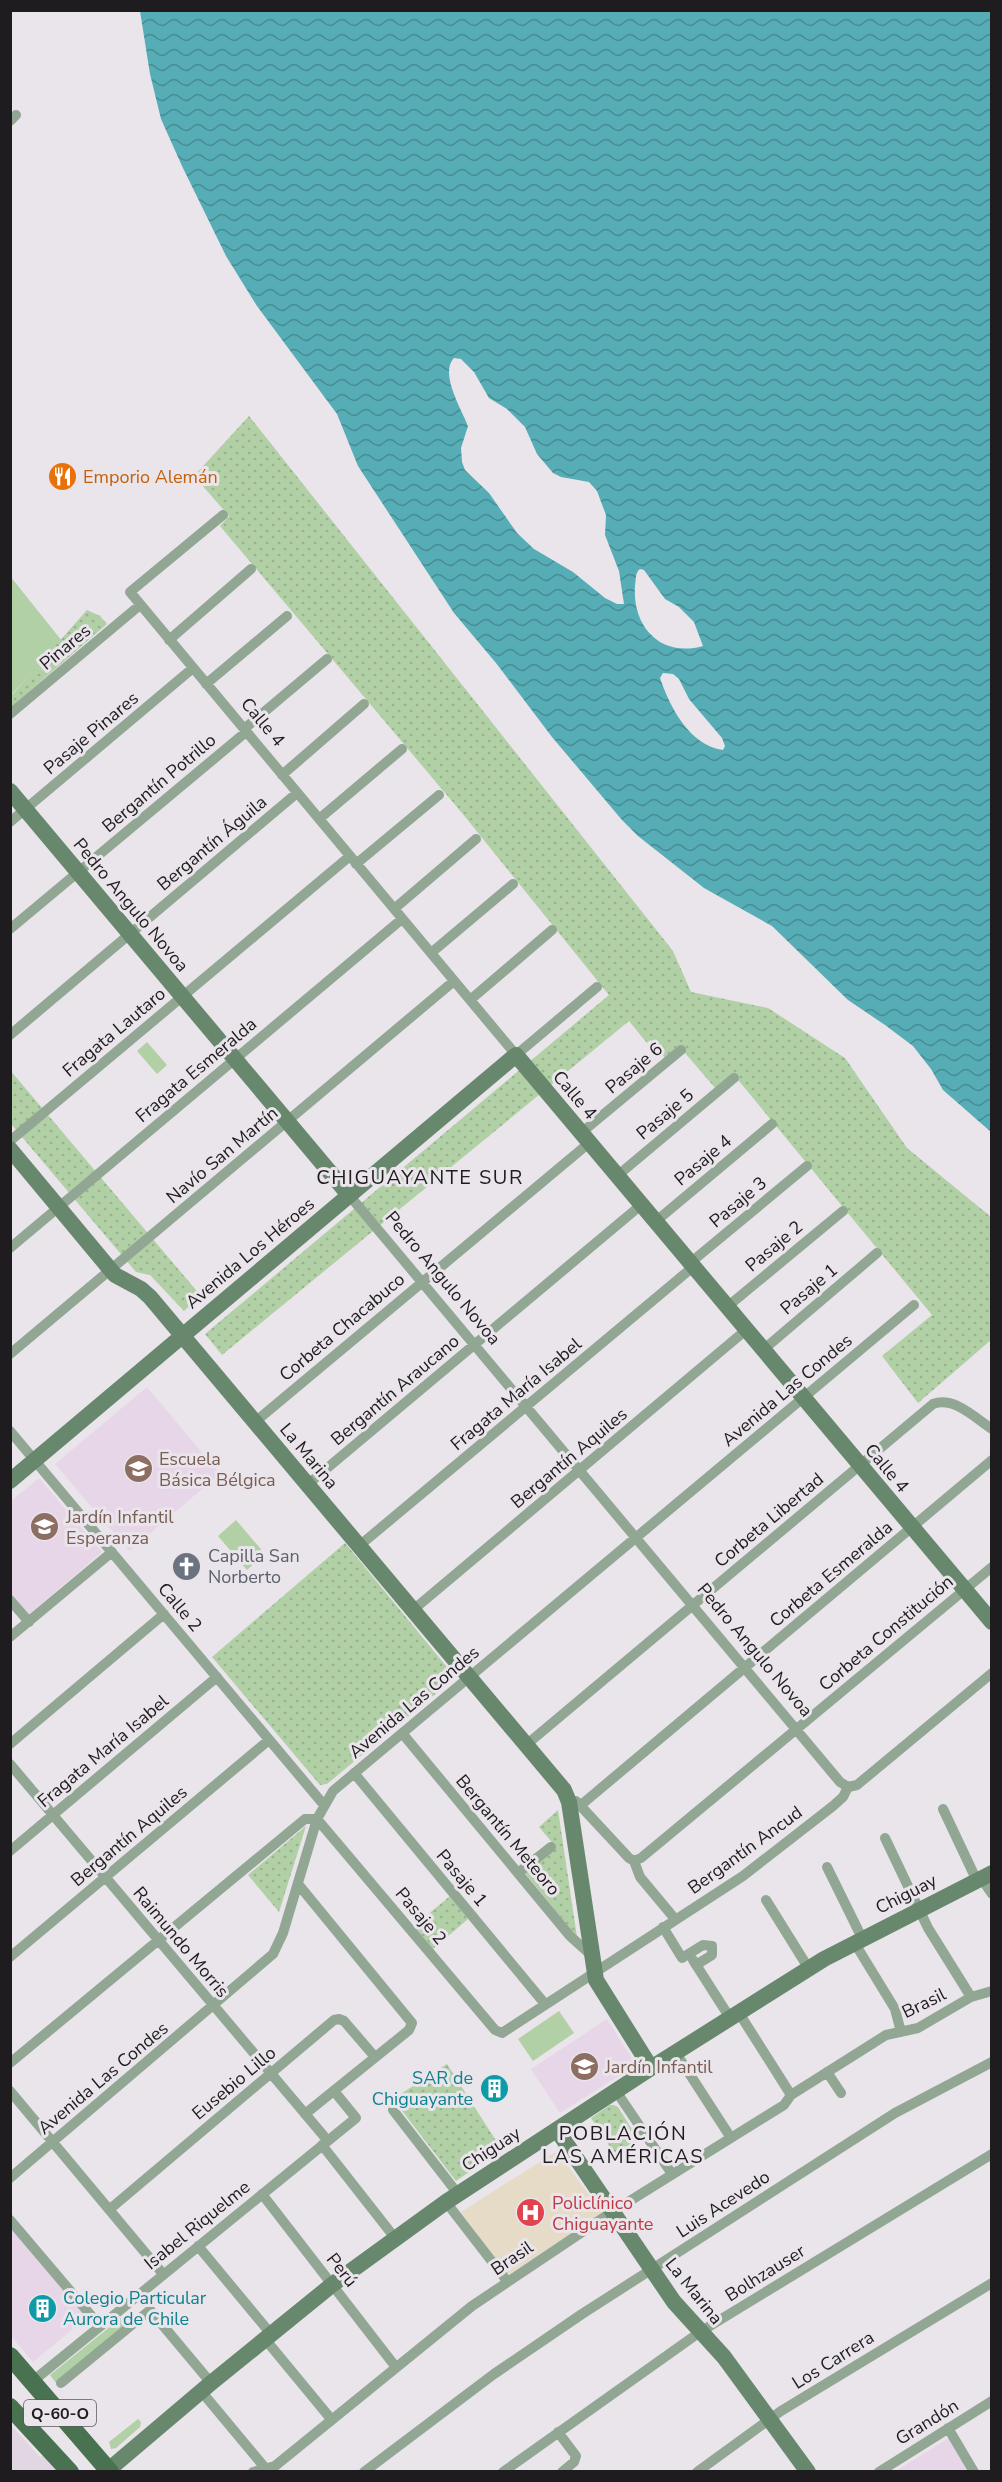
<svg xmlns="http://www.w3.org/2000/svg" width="1002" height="2482" viewBox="0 0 1002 2482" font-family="'Nunito Sans',sans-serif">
<defs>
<pattern id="park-dots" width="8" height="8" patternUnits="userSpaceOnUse" patternTransform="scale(1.5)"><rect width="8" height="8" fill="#b1d0a6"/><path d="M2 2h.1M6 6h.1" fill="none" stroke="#98b28e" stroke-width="1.8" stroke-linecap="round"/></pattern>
<pattern id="water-waves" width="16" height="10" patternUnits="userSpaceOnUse" patternTransform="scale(1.5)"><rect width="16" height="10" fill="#56adb6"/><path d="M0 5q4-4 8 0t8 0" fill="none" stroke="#478c93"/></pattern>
</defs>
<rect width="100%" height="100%" fill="#eae4eb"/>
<!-- built -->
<path fill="#e2d6e3" d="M10 2424 40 2457 43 2455 63 2471H11Z"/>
<!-- education -->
<path fill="#e7d6e8" d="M147 1387 220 1474 129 1551 55 1464Z
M39 1478 102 1552 28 1615 11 1594 10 1502Z
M607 2019 636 2065 560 2113 531 2069Z
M10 2226 87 2317 33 2362 11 2336Z
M949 2438 969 2472H894Z"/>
<!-- medical -->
<path fill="#e6dbc7" d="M557 2151 602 2213 508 2275 461 2212Z"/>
<!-- grass -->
<path fill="#b1d0a6" d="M10 576 62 641 10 696Z
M147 1042 167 1065 157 1074 137 1051Z
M236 1520 265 1554 247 1570 218 1536Z
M559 2011 574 2033 533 2061 518 2039Z
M122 2317 128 2324 56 2383 50 2375Z
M138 2419 141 2422 140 2427 116 2448 111 2449 109 2442Z"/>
<!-- park -->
<path fill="url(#park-dots)" d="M249 416 673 951 691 992 768 1008 845 1058 907 1148 991 1217V1340L918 1403 882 1356 932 1315 734 1075 716 1089 679 1046 665 1058 650 1040 647 1043 629 1021 222 1355 205 1334 609 995 462 813 220 526 229 516 194 476Z
M87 610 100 616 107 624 11 707V696Z
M10 1070 201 1296 184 1311 150 1275 136 1272 11 1124Z
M345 1543 451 1672V1681L327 1784 320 1785 212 1657Z
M558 1810 577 1937 525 1873 556 1847 539 1827Z
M306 1826 279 1912 248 1875Z
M450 1896 468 1919 433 1949 414 1926Z
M447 2064 502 2150 456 2181 393 2099Z
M610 2105H614L618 2107 638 2139 615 2154 591 2118Z"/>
<!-- water -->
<path fill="url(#water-waves)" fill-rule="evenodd" d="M140 11H991V1132L943 1090 931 1069 913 1046 885 1025 848 1000 772 926 704 888 638 836 622 820 552 737 496 663 454 613 358 466 337 414 257 306 226 256 182 166 161 119 150 74ZM454 358 461 359 474 372 489 398 507 409 525 427 537 454 553 473 561 477 589 482 597 491 606 515 605 535 619 571 624 604H617L605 598 573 572 534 549 517 533 489 493 465 470 462 462 461 448 468 426C462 410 439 373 454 358ZM640 569 644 570 665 599 679 607 694 622 703 646C661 658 632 627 635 586 636 579 635 573 640 569ZM663 673 673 674 679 679 689 699 722 738 725 746 723 750C689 745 670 707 660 678Z"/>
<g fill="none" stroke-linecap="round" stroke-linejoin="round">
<!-- street -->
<path stroke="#91a794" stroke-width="10" d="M10 121 16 115
M223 515 130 592 516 1055 597 987
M169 640 251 569
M206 684 287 616
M10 714 140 605
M244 729 327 659
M282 775 364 704
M319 819 402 749
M10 822 193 668
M356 864 439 795
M394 909 476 839
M10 929 246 732
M431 953 513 884
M470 1000 552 930
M10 1035 297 793
M581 1133 681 1050
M10 1141 350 856
M617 1176 734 1078
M349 1195 840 1782 848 1787
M655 1222 772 1124
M10 1248 402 919
M690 1263 807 1166
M727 1307 843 1211
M763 1350 877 1253
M10 1354 454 981
M255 1422 589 1143
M10 1431 324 1805
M307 1485 641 1205
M359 1546 693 1267
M10 1600 29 1622
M413 1610 746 1330
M10 1637 112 1552
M402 1733 570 1936 591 1955
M10 1744 164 1614
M526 1745 933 1404C954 1396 975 1418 992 1429
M10 1764 328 2141
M354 1773 545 2004
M848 1787 857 1785 992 1673
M576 1801 629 1858 634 1861 640 1877 675 1919
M581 1805 992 1460
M943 1809 977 1881
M885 1838 928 1928 971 1997
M10 1851 217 1677
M634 1861 641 1858 992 1567
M827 1867 862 1938
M518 1873 551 1847
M981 1878 992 1894
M298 1884 412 2023 409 2030 305 2114
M766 1900 809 1969
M663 1927 682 1958 703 1945 712 1946V1955L696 1965
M854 1942 895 2009 901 2032
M10 1957 269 1740
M693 1960 730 2018
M739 2013 791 2095
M676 2053 731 2138
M10 2063 305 1819H317L495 2030 502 2033 743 1876 833 1806 843 1797 848 1787
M827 2072 841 2093
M10 2091 163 2274
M616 2091 672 2174
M393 2110 458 2194
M322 2145 395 2238
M10 2178 273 1954 283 1933 317 1819 333 1791 914 1305
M262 2194 395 2366
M446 2202 507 2281
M110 2209 334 2020 339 2019 344 2021 375 2057
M10 2220 100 2326
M198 2246 271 2334
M265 2339 331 2419
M33 2381 356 2118 334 2091
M61 2383 150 2310 211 2383
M201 2391 266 2469
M948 2428 974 2472
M558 2432 576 2456 574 2462 562 2472
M253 2472 275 2466 472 2306 612 2212 784 2105 791 2095 886 2035 918 2028 971 1997 992 1991
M364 2472 494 2374 582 2314 895 2113 992 2062
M503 2472 700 2332 992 2154
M697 2472 781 2411 992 2283
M879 2472 992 2401"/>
<!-- secondary -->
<path stroke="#67886c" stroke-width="16" d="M10 791 349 1195
M10 1149 115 1275 141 1289 150 1297 564 1790 569 1802 596 1980 651 2068
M10 1481 516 1055 992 1622
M557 2130 674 2302 724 2357 808 2472
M106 2472 211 2383 333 2284 446 2202 651 2068 824 1959 992 1873"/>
<!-- primary -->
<path stroke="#497250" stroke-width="18" d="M10 2356 110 2472
M10 2407 70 2472"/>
</g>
<!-- icons -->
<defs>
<symbol id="restaurant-disc" viewBox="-11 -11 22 22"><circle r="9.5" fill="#e8710a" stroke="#eae4eb"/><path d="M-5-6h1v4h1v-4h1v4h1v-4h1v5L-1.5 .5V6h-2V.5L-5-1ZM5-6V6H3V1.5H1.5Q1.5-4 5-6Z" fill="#fff"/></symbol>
<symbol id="school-disc" viewBox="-11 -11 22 22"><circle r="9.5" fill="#8d6e63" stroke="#eae4eb"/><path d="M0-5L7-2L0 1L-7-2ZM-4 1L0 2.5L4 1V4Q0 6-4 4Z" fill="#fff"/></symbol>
<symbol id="church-disc" viewBox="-11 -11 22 22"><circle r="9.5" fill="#6b7280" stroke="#eae4eb"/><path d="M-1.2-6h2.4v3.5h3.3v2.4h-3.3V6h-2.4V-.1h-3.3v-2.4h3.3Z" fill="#fff"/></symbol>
<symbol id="building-disc" viewBox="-11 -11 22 22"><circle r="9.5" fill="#0f9aa8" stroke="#eae4eb"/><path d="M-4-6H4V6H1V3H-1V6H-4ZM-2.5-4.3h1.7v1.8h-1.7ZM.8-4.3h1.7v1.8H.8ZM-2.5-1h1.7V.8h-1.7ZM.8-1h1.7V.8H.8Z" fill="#fff"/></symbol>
<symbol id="hospital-disc" viewBox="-11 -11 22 22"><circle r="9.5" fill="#e0444e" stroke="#eae4eb"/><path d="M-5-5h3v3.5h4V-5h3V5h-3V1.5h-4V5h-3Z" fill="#fff"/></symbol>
</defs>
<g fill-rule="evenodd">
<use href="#restaurant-disc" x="46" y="460" width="33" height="33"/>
<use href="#school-disc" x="122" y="1452" width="33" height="33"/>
<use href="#school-disc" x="28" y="1510" width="33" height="33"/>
<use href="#church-disc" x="170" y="1550" width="33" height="33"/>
<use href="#school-disc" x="568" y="2050" width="33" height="33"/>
<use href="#building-disc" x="478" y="2072" width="33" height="33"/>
<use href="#hospital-disc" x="514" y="2196" width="33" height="33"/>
<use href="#building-disc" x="26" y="2292" width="33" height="33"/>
</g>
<g text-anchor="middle" stroke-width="6" stroke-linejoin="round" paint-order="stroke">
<!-- shield labels -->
<rect fill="#eae4eb" stroke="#5b585c" stroke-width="1.5" x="24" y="2400" width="72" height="26" rx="4.5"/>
<g font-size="16" font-weight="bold" fill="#1e1c1e">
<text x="60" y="2419">Q-60-O</text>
</g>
<!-- food labels -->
<g font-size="18" fill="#c56008" stroke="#eae4eb" text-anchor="start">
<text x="83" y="483">Emporio Alemán</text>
</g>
<!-- street labels -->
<g font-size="18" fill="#1e1c1e" stroke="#eae4eb">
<text transform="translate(65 647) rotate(-40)" y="6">Pinares</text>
<text transform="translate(263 722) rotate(50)" y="6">Calle 4</text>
<text transform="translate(91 733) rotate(-40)" y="6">Pasaje Pinares</text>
<text transform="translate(159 783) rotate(-40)" y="6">Bergantín Potrillo</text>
<text transform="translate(212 843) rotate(-40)" y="6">Bergantín Águila</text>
<text transform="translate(131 905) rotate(50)" y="6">Pedro Angulo Novoa</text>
<text transform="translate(114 1032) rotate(-40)" y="6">Fragata Lautaro</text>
<text transform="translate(634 1068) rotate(-40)" y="6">Pasaje 6</text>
<text transform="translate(196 1070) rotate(-40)" y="6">Fragata Esmeralda</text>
<text transform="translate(575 1095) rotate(50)" y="6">Calle 4</text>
<text transform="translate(665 1114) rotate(-40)" y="6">Pasaje 5</text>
<text transform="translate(222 1155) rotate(-40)" y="6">Navío San Martín</text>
<text transform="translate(703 1160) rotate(-40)" y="6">Pasaje 4</text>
<text transform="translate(738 1202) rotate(-40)" y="6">Pasaje 3</text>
<text transform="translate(774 1246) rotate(-40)" y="6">Pasaje 2</text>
<text transform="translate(250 1253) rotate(-40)" y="6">Avenida Los Héroes</text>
<text transform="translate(443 1278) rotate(50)" y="6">Pedro Angulo Novoa</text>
<text transform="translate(809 1289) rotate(-40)" y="6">Pasaje 1</text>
<text transform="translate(342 1327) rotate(-40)" y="6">Corbeta Chacabuco</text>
<text transform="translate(395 1390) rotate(-40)" y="6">Bergantín Araucano</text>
<text transform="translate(787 1390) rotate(-40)" y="6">Avenida Las Condes</text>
<text transform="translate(516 1394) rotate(-40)" y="6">Fragata María Isabel</text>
<text transform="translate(309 1456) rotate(50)" y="6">La Marina</text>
<text transform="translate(569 1458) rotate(-40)" y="6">Bergantín Aquiles</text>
<text transform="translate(887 1468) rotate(50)" y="6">Calle 4</text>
<text transform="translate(769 1520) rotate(-40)" y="6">Corbeta Libertad</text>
<text transform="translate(831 1574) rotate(-40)" y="6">Corbeta Esmeralda</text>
<text transform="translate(180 1607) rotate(50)" y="6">Calle 2</text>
<text transform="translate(886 1633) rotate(-40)" y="6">Corbeta Constitución</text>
<text transform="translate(755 1650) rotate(50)" y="6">Pedro Angulo Novoa</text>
<text transform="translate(414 1702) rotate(-40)" y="6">Avenida Las Condes</text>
<text transform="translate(103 1751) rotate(-40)" y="6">Fragata María Isabel</text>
<text transform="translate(508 1835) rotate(50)" y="6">Bergantín Meteoro</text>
<text transform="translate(129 1836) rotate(-40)" y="6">Bergantín Aquiles</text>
<text transform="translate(745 1850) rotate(-36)" y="6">Bergantín Ancud</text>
<text transform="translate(462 1878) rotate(50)" y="6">Pasaje 1</text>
<text transform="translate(906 1894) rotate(-27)" y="6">Chiguay</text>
<text transform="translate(421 1916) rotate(50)" y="6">Pasaje 2</text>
<text transform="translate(181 1942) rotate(50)" y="6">Raimundo Morris</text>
<text transform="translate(924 2003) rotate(-26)" y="6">Brasil</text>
<text transform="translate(103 2078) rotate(-40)" y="6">Avenida Las Condes</text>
<text transform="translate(234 2083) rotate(-40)" y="6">Eusebio Lillo</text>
<text transform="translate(491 2149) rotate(-33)" y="6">Chiguay</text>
<text transform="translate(723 2204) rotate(-33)" y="6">Luis Acevedo</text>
<text transform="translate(197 2225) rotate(-39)" y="6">Isabel Riquelme</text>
<text transform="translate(512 2258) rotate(-34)" y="6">Brasil</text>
<text transform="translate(342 2270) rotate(52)" y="6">Perú</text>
<text transform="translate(765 2273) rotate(-32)" y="6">Bolhzauser</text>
<text transform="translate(694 2291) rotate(51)" y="6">La Marina</text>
<text transform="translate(833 2360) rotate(-32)" y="6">Los Carrera</text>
<text transform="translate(927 2422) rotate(-32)" y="6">Grandón</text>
</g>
<!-- education labels -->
<g font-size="18" fill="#785e54" stroke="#eae4eb" text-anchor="start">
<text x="159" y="1465">Escuela<tspan x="159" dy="21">Básica Bélgica</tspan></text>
<text x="66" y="1523">Jardín Infantil<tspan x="66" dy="21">Esperanza</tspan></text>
<text x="605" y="2073">Jardín Infantil</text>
</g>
<!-- worship labels -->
<g font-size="18" fill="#5b616d" stroke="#eae4eb" text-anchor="start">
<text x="208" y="1562">Capilla San<tspan x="208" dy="21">Norberto</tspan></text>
</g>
<!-- culture labels -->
<g font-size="18" fill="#0d838f" stroke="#eae4eb" text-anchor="end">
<text x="473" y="2084">SAR de<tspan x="473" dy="21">Chiguayante</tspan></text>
<text x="63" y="2304" text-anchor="start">Colegio Particular<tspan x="63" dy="21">Aurora de Chile</tspan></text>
</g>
<!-- health labels -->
<g font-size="18" fill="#be3a42" stroke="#eae4eb" text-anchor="start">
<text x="552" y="2209">Policlínico<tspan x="552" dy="21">Chiguayante</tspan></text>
</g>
<!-- neighbourhood labels -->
<g font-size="20" letter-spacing="1.5" fill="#1e1c1e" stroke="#eae4eb">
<text x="420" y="1184">CHIGUAYANTE SUR</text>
<text x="623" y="2140">POBLACIÓN<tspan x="623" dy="23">LAS AMÉRICAS</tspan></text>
</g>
</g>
<!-- border -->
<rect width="1002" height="2482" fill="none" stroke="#1e1c1e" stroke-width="24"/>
</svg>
